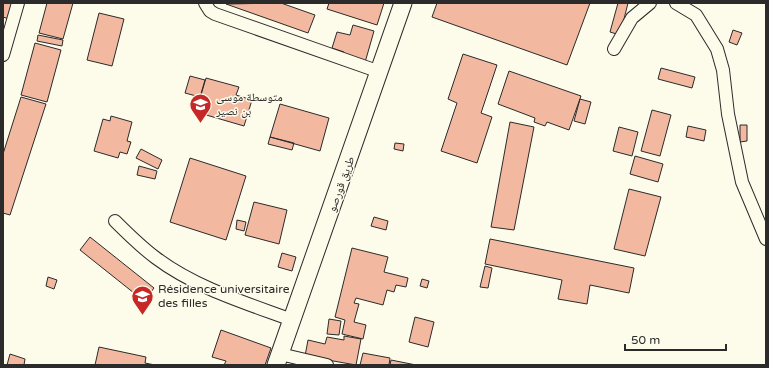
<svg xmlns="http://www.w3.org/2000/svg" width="769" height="368" viewBox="0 0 769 368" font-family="'Varela Round','Noto Naskh Arabic',sans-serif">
<rect width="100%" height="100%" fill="#fdfbea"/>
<!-- building -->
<path fill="#f2b8a0" stroke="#2b2b2b" d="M3 3H14L9 19 3 17Z
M47 3H73L63 39 39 33Z
M281 3 315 15 308 33 226 4Z
M329 3H384L377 25 327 9Z
M437 3H590L567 65 432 17Z
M618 3H628L620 35 610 32Z
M99 13 124 19 112 66 87 60Z
M353 25 374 31 364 66 342 59 344 52 332 48 337 32 350 35Z
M733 30 742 33 737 45 729 42Z
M38 35 63 40 62 46 37 41Z
M35 43 61 50 47 102 21 95Z
M463 54 497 65 481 113 492 117 477 163 441 151 457 103 448 99Z
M661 68 695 77 692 88 658 79Z
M509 71 581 96 569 130 547 122 545 126 534 122 535 118 498 104Z
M190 76 205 80 200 97 185 93Z
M206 78 239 87 236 95 252 100 244 126 196 112Z
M21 97 46 104 10 215 3 213V154Z
M580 99 591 102 585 124 574 121Z
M280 104 329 118 320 151 270 137Z
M652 110 671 115 660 156 641 151Z
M111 116 132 122 127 141 131 142 127 154 120 152 118 158 94 151 103 119 110 121Z
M510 122 534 127 514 230 491 227Z
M740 125H747V141L740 142Z
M688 126 706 130 704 141 686 137Z
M619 127 638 132 632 156 613 151Z
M270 137 294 143 292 150 268 144Z
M395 143 404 144 403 151 394 149Z
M141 149 162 160 158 169 136 158Z
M635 156 663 164 658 182 630 174Z
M190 158 246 176 226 240 170 222Z
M139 166 157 171 155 179 137 175Z
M629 189 661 197 645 256 614 249Z
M254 202 287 210 279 244 245 235Z
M374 217 388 221 386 230 371 226Z
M237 220 246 222 244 231 236 229Z
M90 237 154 288 144 301 80 250Z
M490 239 634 268 629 293 590 285 587 304 558 299 562 280 485 264Z
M352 248 388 257 384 272 408 278 406 287 396 285 394 292 387 290 383 305 356 298 354 303 359 304 354 322 366 325 363 339 342 334 345 320 335 317Z
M282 253 296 257 292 271 278 267Z
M485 266 492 268 488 288 480 287Z
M48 277 57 280 54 289 46 286Z
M422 279 429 281 427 288 420 286Z
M415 317 434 322 428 347 409 342Z
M329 319 341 321 339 335 327 334Z
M221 330 271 348 265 365H224L226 361 212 357Z
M344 336 361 339 356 365 305 356 308 340 325 344 327 337 344 340Z
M99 347 146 357 145 363 155 365H95Z
M363 353 390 358 389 365H360Z
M10 354 25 359 24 365H7Z
M391 360 416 365H390Z"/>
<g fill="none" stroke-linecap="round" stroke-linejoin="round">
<defs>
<path id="street" d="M205 3 210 11 215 14 380 72
M676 3 696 15 717 49 723 70 728 114 742 182 766 239
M614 49 632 18 650 3
M3 55 18 3
M115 221C128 234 141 247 156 258 196 288 246 303 292 320
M280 354 327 365"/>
<path id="secondary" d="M276 365 403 3"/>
</defs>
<!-- street casing -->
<use href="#street" stroke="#2b2b2b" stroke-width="14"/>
<!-- secondary casing -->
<use href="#secondary" stroke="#2b2b2b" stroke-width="19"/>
<!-- street -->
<use href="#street" stroke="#fdfbea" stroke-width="12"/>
<!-- secondary -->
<use href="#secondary" stroke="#fdfbea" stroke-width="17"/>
</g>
<!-- icons -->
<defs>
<symbol id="school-pin" viewBox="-11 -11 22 30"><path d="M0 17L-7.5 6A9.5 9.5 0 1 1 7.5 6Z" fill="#c62828" stroke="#fdfbea"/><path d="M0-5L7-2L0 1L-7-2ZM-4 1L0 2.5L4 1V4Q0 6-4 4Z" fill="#fff"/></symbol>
<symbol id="university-pin" viewBox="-11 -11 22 30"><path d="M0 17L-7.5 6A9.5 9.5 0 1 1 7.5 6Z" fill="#c62828" stroke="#fdfbea"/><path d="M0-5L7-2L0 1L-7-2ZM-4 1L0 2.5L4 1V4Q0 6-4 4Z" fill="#fff"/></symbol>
</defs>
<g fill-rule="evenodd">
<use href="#school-pin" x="188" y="92" width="25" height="34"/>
<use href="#university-pin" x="130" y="284" width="25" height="34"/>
</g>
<g text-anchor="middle" stroke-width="3" stroke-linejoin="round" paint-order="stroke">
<!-- poi labels -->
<g font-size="12" fill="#2b2b2b" stroke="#fdfbea" text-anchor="start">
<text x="216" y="101">متوسطة موسى<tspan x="216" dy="14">بن نصير</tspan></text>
<text x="158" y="293">Résidence universitaire<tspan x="158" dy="14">des filles</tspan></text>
</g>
<!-- street labels -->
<g font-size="12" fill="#2b2b2b" stroke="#fdfbea">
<text transform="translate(341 184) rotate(-70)" y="4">طريق قورصو</text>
</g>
</g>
<!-- border -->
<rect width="769" height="368" fill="none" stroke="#2b2b2b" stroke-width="8"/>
<!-- scale -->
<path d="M625 344v6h101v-6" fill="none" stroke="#2b2b2b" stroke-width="2"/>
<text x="631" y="344" font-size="12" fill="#2b2b2b" stroke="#fdfbea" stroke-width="3" paint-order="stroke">50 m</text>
</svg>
